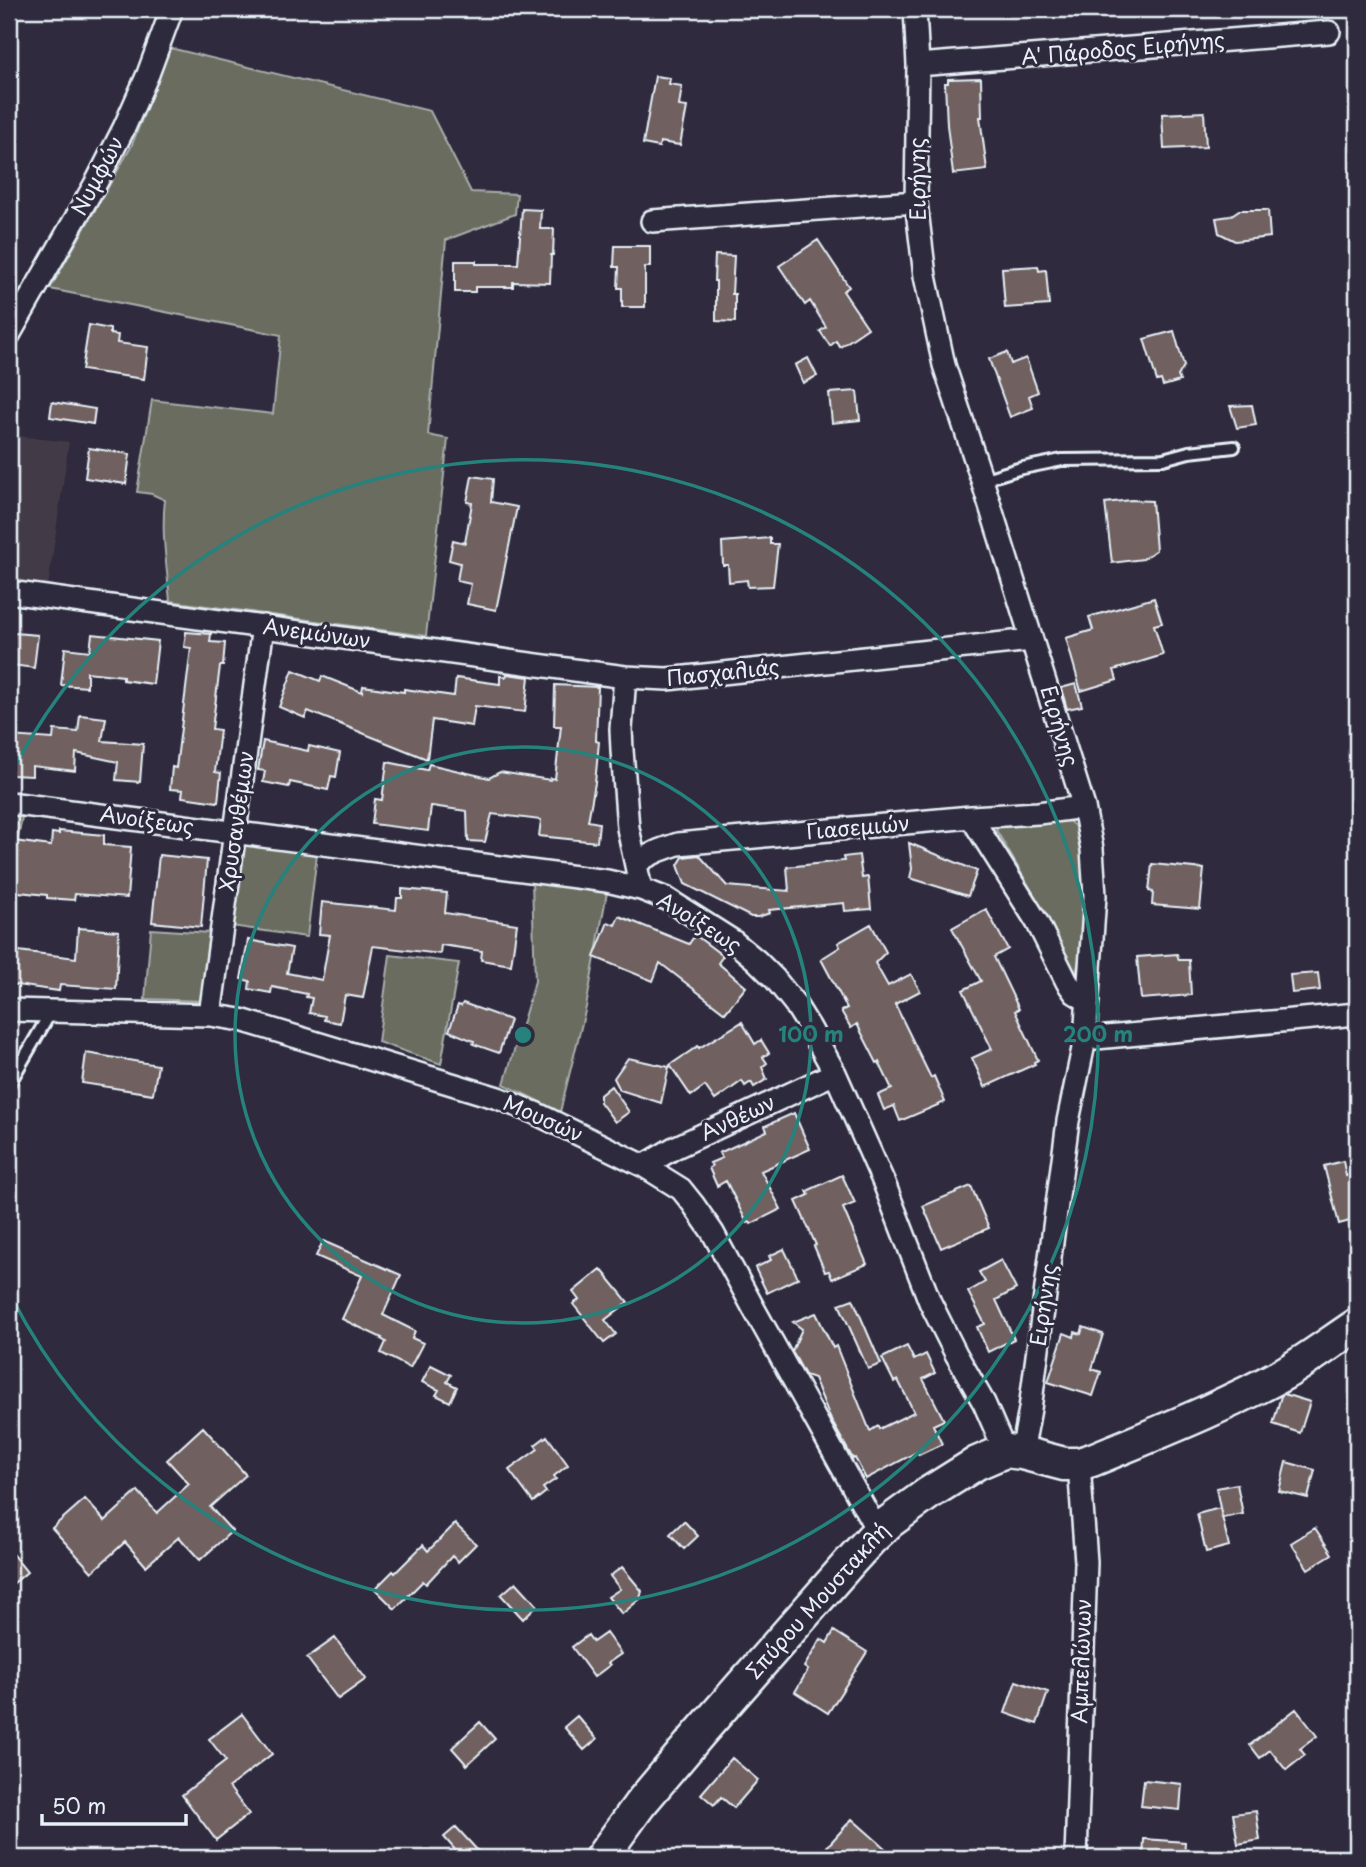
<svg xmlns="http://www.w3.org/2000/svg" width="1366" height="1867" viewBox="0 0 1366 1867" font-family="'Playpen Sans',sans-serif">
<rect width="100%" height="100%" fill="#2f2a3d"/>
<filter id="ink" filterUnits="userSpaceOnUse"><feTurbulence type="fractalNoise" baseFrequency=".0143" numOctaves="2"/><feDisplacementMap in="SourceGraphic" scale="14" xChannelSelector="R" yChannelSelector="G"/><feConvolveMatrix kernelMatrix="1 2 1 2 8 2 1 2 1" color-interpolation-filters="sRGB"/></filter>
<g filter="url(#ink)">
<!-- built -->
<path fill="#423a47" d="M9 435 69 442 48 586 9 582Z"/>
<!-- green -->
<path fill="#696c5f" stroke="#a8aeac" stroke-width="2" d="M170 48 430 111 471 192 517 194 515 214 446 240 428 435 448 439 426 636 170 601C167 568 161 534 165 500L152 494 137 492 152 400 273 414 281 335 50 289 131 147Z
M9 815 22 817 9 885Z
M1069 821C1073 825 1078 828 1080 834 1090 858 1084 950 1075 975L1052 925 996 830 999 827Z
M242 844 317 854 307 937 231 926Z
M532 881 607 892 586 1007 560 1112 504 1084 535 981Z
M151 929 210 933 204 1001 145 999Z
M390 955 459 963 441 1064 378 1042Z"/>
<!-- building -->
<path fill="#70615e" stroke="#e8f1f8" stroke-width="2" d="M655 76 670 78 669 84 682 86 679 106 687 107 680 145 660 142 659 147 643 144Z
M981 78 982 117H980L987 170 953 174 947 125 945 83H948V79Z
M1204 112 1206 147 1164 149 1162 114Z
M522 209 541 210 540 229H554L553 255H551L550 283 513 282V287H475V292H455V261H476V264H518Z
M1239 210H1268L1270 237 1235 241 1219 233 1216 218 1230 216Z
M818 240 849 287 843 291 868 328 840 347 836 341 830 346 820 331 826 327 810 301 805 305 779 266Z
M615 246H650V267H645V307H622V288H618L619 267H614Z
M715 255 734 256 732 294H735V322L716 321V281H714Z
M1038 266 1039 271 1046 270 1049 305 1005 308 1002 268Z
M89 325 110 329V334L118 335 117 343 148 347 144 379 82 370Z
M1174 331 1184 366 1178 376 1180 381 1163 386 1161 380 1157 381 1144 339Z
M1007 352 1011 364 1026 358 1038 392 1029 396 1033 408 1010 417 989 359Z
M808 358 817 376 803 383 795 365Z
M857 391 860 420 832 423 829 393Z
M52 402 95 409 93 424 50 417Z
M1252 405 1256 425 1237 428 1230 406Z
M89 448 130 454 126 484 85 478Z
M472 476 493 479 491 502 517 507 496 610 467 604 471 584 457 581 460 563 449 560 453 540 465 543 472 503 467 502Z
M1131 500 1152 501 1156 550 1143 559 1112 563 1105 503Z
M770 538V544H778L773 586 748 587 747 580 729 582 728 565H723L722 542Z
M1154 598 1162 623 1154 625 1163 655 1114 670 1117 680 1081 691 1066 638 1093 630 1089 617Z
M186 632 211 634 210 642 225 643 223 666H220L212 729 220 730 215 772 221 773 218 802 182 797 183 790 170 789 172 767 176 768 191 648 184 647Z
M14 633 38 635 34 668 11 665Z
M92 634 158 641 153 684 123 680V676L87 672V687L61 685 65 648 90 651Z
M293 670 320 681 322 676 362 692 363 686 404 692V689L454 696 456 678 500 684V676L506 677 507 674 529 677 525 712 475 706 472 726 432 720 427 759 308 711 305 718 279 707Z
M1076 684 1082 706 1067 709 1061 688Z
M555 685 598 687 596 741 599 742 595 783 588 821 599 823 597 842 539 836 541 820 492 814 485 842 468 841 467 811 431 806 428 831 372 824 375 799 382 800 387 762 427 770 429 764 489 778 500 772 550 780 551 778 555 779 561 726H554Z
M80 715 106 718 102 741 143 744 140 782 116 780 118 762 76 753 75 771 32 766V776L12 775V770H9V736L53 739 54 730 78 732Z
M263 741 308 751 309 746 340 753 336 777 331 776 328 790 290 782 289 787 263 782 265 771 258 770Z
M59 831 104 835V845L131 847 127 898 75 894 74 900 47 898V895L9 891 14 841 51 846 52 833 59 834Z
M909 843 977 871 968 896 910 878 912 869Z
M159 855 207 860 201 927 152 922Z
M699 855 727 886 789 891 787 867 844 861 843 857 859 855 862 878 868 877 871 909 845 911 844 903 769 910 770 913 758 917H751L685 884 678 865 683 857Z
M1152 864 1204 869 1200 909 1152 905 1153 892 1149 891Z
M402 889 447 893 445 913 517 924 511 965 481 960 482 951 441 945 440 954 373 946 363 998 345 995 340 1023 324 1020 325 1016 309 1013 312 998 306 997 307 994 272 987 271 993 249 989 250 981 241 979 248 940 292 948 287 973 322 980 330 935 319 934 322 902 396 910 397 898H402Z
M986 909 1008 949 994 957 1019 1009 1015 1011 1038 1060 1034 1062 1035 1064 985 1087 972 1058 992 1049 963 990 981 981 952 928Z
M619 916 689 944 695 935 723 956 718 963 746 987 725 1013 660 963 653 981 594 957 608 922 615 925Z
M871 924 886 952 875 963 888 986 911 974 920 991 895 1004 931 1078 934 1076 945 1102 900 1121 894 1106 884 1110 878 1095 892 1089 879 1062 877 1063 857 1024 851 1028 841 1011 847 1008 821 959 840 947 838 943Z
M78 928 119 931 116 989 60 985 59 991 9 984V950L76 958Z
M1177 954 1179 960H1189L1191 995 1141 999 1137 957Z
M1318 973 1320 990 1292 993 1290 975Z
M463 1003 510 1020 499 1053 473 1044 474 1041 449 1031 458 1005 461 1006Z
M742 1022 755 1044 761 1040 769 1053 763 1057 767 1063 762 1067 767 1079 754 1087 751 1082 745 1086 742 1081 715 1100 705 1086 691 1096 670 1065 698 1046 699 1048Z
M86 1053 158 1065 153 1094 82 1083Z
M628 1058 669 1067 661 1103 620 1090 614 1078Z
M611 1086 629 1112 615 1122 600 1102V1095Z
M794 1113 810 1149 761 1171 781 1209 751 1224 750 1222 747 1223 726 1181 717 1186 709 1168 712 1166 710 1163 722 1158 719 1153 767 1131 765 1126Z
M1343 1161 1346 1176 1357 1173V1202L1353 1203 1357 1219 1339 1224 1324 1166Z
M842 1175 855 1203 843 1208 867 1264 832 1279 829 1271 825 1272 814 1246 816 1245 796 1201 809 1195 807 1191Z
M971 1186 989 1228 941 1248 923 1206Z
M323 1241 401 1275 383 1315 415 1331 412 1338 423 1343 410 1368 381 1353 386 1342 381 1339 382 1338 342 1319 362 1276 316 1256Z
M784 1249 798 1278 767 1293 755 1268 771 1260 769 1256Z
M1001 1260 1016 1289 996 1300 1014 1339 988 1352 977 1327 985 1324 968 1292 985 1282 979 1272Z
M601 1269 628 1302 605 1320 616 1334 604 1343 573 1304 579 1300 573 1292Z
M853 1299 881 1364 868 1369 839 1304Z
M816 1313 833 1348 836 1346 870 1431 878 1426 879 1429 914 1412 898 1380 894 1382 882 1358 907 1346 914 1360 926 1354 935 1373 923 1379 944 1420 933 1425 942 1444 919 1455 917 1452 866 1479 855 1458 853 1459 831 1420 814 1378 805 1375 792 1351 802 1329 793 1322Z
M1083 1327 1103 1334 1092 1369 1101 1372 1093 1396 1048 1382 1064 1333 1074 1337 1075 1332 1081 1334Z
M431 1365 451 1375 447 1382 457 1387 450 1402 436 1395 439 1390 422 1382Z
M1284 1394 1310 1402 1300 1433 1273 1424 1281 1396Z
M203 1427 246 1475 210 1507 232 1531 200 1560 179 1537 146 1566 125 1542 92 1572 52 1528 85 1499 105 1521 138 1491 157 1513 189 1484 167 1460Z
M547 1436 568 1465 554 1476 556 1479 543 1488 546 1492 533 1502 509 1470 538 1449 535 1445Z
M1286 1462 1315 1470 1308 1498 1279 1491Z
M1237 1484 1243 1514 1222 1518 1216 1488Z
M1220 1508 1229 1546 1206 1552 1197 1514Z
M684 1521 698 1536 684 1549 670 1534Z
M455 1524 476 1544 458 1562 452 1556 426 1584 423 1581 395 1609 375 1589 393 1571 395 1573 423 1545 428 1551Z
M1315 1528 1332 1554 1308 1569 1291 1543Z
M9 1550 27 1572 9 1587Z
M622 1567 642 1591 640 1599 622 1614 608 1597 620 1589 610 1576Z
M516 1582 537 1605 523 1619 501 1595Z
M834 1631 867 1652 828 1713 795 1692 808 1670 804 1667 821 1639 827 1643Z
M606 1633 621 1654 608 1663 610 1665 594 1677 572 1647 588 1635 593 1642Z
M335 1638 366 1679 338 1699 307 1658Z
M1016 1681 1048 1692 1037 1724 1005 1713Z
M1296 1709 1317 1736 1300 1749 1305 1755 1286 1770 1270 1750 1260 1758 1250 1745Z
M242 1714 272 1754 229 1787 249 1814 216 1840 182 1795 226 1761 209 1739Z
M577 1716 597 1739 584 1750 564 1727Z
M480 1722 495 1739 467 1765 452 1748Z
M732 1758 758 1780 734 1808 721 1797 714 1805 701 1794Z
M1144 1780 1182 1784 1180 1810 1141 1806Z
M1256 1811 1260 1840 1238 1844 1233 1814Z
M852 1819 886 1849 878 1858H836L825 1849Z
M456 1827 478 1851 470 1858H462L444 1837Z
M1144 1839 1185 1842 1184 1858H1143Z"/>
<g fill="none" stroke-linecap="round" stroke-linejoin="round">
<defs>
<path id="lane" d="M982 480 1018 469 1062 460 1163 459 1189 452 1234 447
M9 1084 52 1010"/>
<path id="street" d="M915 9 918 65 916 202 925 276 944 365 982 480 1084 807 1092 849 1095 896 1085 1039 1068 1121 1030 1409 1022 1453
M918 65 1329 32
M652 221 916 202
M9 335 97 181 124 128 148 74 172 9
M9 592 625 677
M9 803 607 881 641 889 667 899 733 941 756 960 775 979 795 1004 810 1028 835 1073 884 1183 930 1302 956 1354 984 1403 1005 1451
M971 817 1037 922 1067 982 1075 993 1088 1001
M637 863C650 853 663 849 678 844L971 817 1038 813 1084 807
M641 889 628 828 622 750 621 729 625 677 667 679 1032 640
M9 1010 210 1015 241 1020 498 1098 535 1113 644 1166 681 1189 693 1204 713 1233 754 1309 878 1532
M210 1015 263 626
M1085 1039 1357 1014
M644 1166 674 1148 835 1073
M1076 1858 1086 1562 1079 1464"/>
<path id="secondary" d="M601 1858 640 1804 699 1734 850 1562 871 1539 889 1522 929 1493 977 1463 1005 1451 1022 1453 1064 1464H1079L1092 1460C1157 1433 1224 1407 1285 1373 1310 1358 1333 1341 1357 1325"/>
</defs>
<!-- lane casing -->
<use href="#lane" stroke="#e8f1f8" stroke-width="16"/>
<!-- street casing -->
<use href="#street" stroke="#e8f1f8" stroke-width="26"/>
<!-- secondary casing -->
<use href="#secondary" stroke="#e8f1f8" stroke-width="37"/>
<!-- lane -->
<use href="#lane" stroke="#2f2a3d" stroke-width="10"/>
<!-- street -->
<use href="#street" stroke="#2f2a3d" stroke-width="21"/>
<!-- secondary -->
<use href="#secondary" stroke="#2f2a3d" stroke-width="32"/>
</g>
</g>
<!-- distance rings -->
<g fill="none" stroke="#25827c" stroke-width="3.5">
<circle cx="523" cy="1035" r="288"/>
<path d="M11 774A575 575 0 1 1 11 1296"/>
</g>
<g text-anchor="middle" stroke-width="6" stroke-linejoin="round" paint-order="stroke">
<!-- street labels -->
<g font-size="21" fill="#e8f1f8" stroke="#2f2a3d">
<text transform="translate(1123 49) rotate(-5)" y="7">A' Πάροδος Ειρήνης</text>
<text transform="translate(98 176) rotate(-62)" y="7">Νυμφών</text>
<text transform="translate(918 179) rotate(-91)" y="7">Ειρήνης</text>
<text transform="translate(317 634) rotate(8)" y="7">Ανεμώνων</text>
<text transform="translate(723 673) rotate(-6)" y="7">Πασχαλιάς</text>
<text transform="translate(1059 726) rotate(73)" y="7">Ειρήνης</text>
<text transform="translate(147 821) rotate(8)" y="7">Ανοίξεως</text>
<text transform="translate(237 821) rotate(-82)" y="7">Χρυσανθέμων</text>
<text transform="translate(858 828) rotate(-5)" y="7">Γιασεμιών</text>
<text transform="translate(699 923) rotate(32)" y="7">Ανοίξεως</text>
<text transform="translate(738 1118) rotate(-25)" y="7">Ανθέων</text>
<text transform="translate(543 1119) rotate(24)" y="7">Μουσών</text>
<text transform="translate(1044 1305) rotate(-82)" y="7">Ειρήνης</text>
<text transform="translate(818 1601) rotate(-48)" y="7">Σπύρου Μουστακλή</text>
<text transform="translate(1082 1661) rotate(-88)" y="7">Αμπελώνων</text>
</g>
</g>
<circle cx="523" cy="1035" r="10" fill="#25827c" stroke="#2f2a3d" stroke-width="3.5"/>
<g font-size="21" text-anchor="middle" font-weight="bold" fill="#25827c" stroke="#2f2a3d" stroke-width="6" stroke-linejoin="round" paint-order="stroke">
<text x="811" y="1042">100 m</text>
<text x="1098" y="1042">200 m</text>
</g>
<!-- margin -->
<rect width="1366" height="1867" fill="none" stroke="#2f2a3d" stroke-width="35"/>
<rect x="18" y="18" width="1331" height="1832" fill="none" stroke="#e8f1f8" stroke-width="2.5" filter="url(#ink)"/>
<!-- scale -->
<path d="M42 1814v10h144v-10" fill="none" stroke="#e8f1f8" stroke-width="3.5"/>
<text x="52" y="1814" font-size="21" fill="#e8f1f8" stroke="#2f2a3d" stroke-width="5" paint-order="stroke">50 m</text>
</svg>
